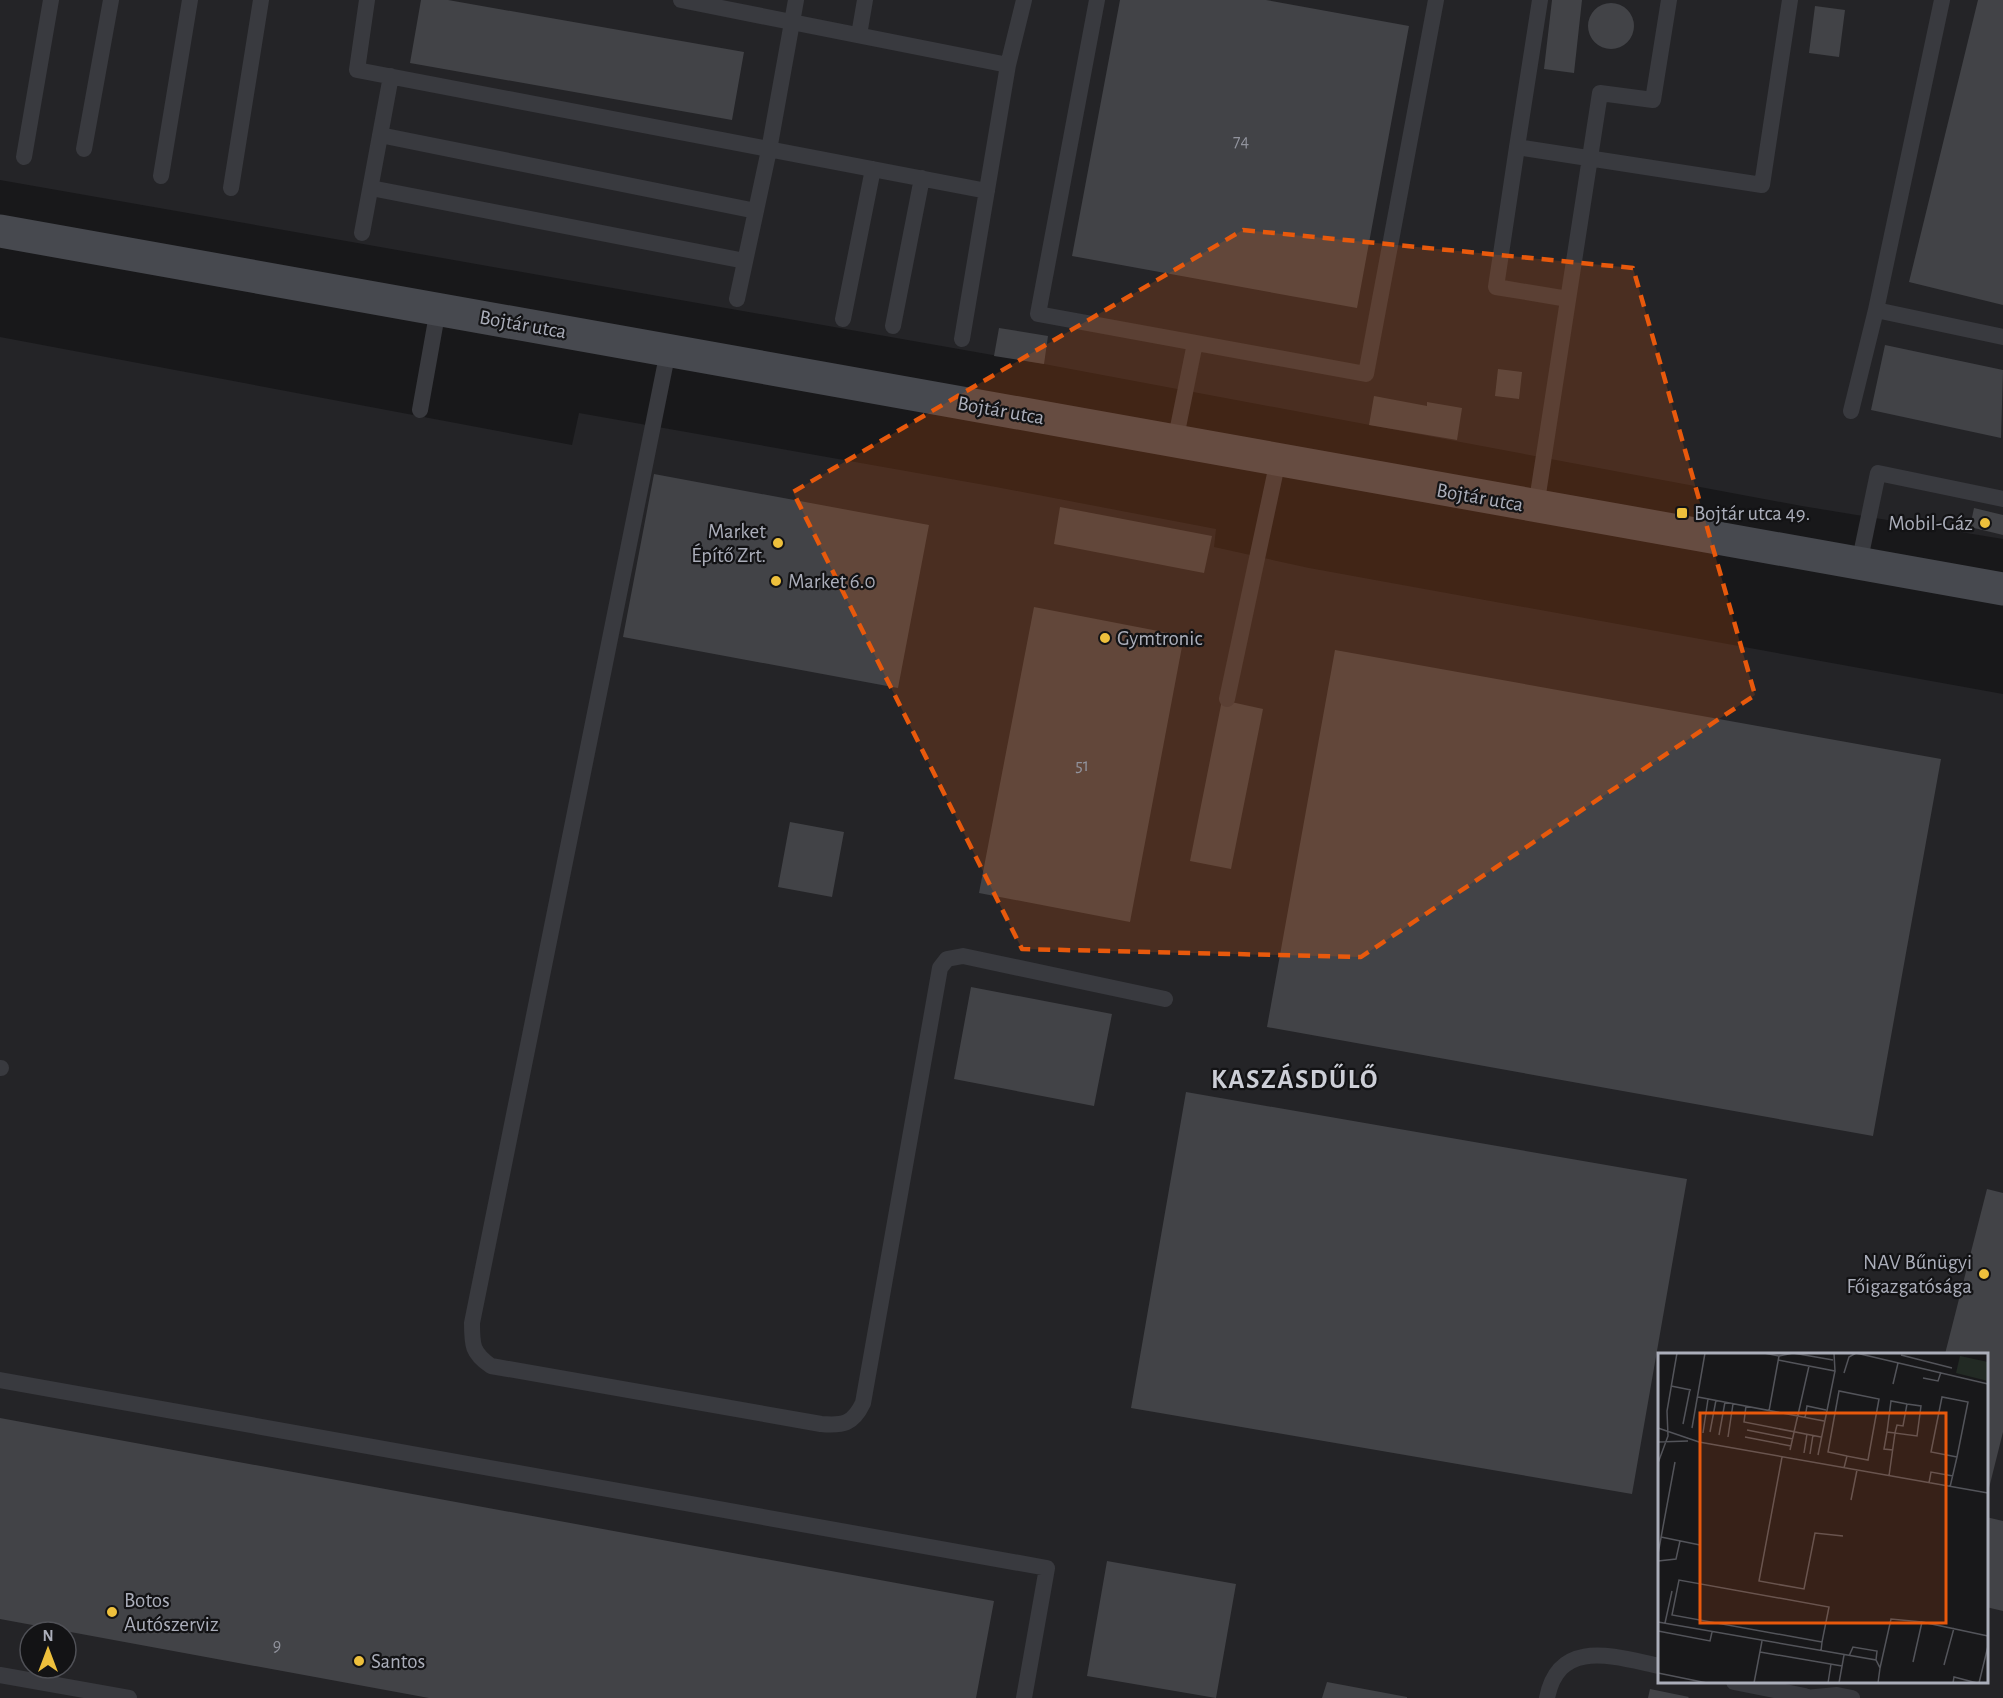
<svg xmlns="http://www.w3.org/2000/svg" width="2003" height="1698" viewBox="0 0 2003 1698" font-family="'Alegreya Sans',sans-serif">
<rect width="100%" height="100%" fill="#18181a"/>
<!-- built -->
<path fill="#242427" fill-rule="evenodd" d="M0 0H2003V539L1802 506 1044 364 0 180Z
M0 337 572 445 579 413 996 487 1216 529 1214 547 1309 568 2003 694V1698H0ZM1660 1354H1986V1682H1660ZM30 1632H66V1668H30Z"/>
<!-- building -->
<path fill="#424347" d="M421 0H448L744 52 732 120 410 63Z
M1120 0H1266L1409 26 1357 308 1072 256Z
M1552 0H1582L1574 73 1544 69Z
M1978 0H2003V305L1909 282Z
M1588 26a23 23 0 1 1 46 0a23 23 0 1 1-46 0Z
M1815 6 1845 10 1839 57 1809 53Z
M999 328 1048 336 1044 364 994 356Z
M1885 345 2003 370 2001 438 1871 410Z
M1498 369 1522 372 1519 399 1495 396Z
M1374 396 1427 406V402L1462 408 1457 440 1369 425Z
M654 474 929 525 898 688 623 637Z
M1060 507 1212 536 1204 573 1054 544Z
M1974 508 2003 515V535L1970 527Z
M1034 607 1184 636 1130 922 979 893Z
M1335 650 1941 759 1873 1136 1267 1027Z
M1222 700 1263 709 1231 869 1190 861Z
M790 822 844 832 832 897 778 887Z
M971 987 1112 1014 1094 1106 954 1079Z
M1186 1092 1687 1179 1632 1494 1131 1408Z
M1987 1189 2003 1193V1432L1987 1496 1986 1354H1945Z
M0 1418 994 1601 976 1698H429L0 1619Z
M1986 1517 2003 1521V1611L1986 1607Z
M1107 1561 1236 1584 1216 1698 1087 1676Z
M1327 1682 1407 1697V1698H1322Z
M1650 1689 1689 1697 1688 1698H1648Z"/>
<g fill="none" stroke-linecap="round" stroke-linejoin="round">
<!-- lane -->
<path stroke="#393a3f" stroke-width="16" d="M367 0 357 70 987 191
M681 0 1008 65
M1097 0 1038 314 1366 374 1436 0
M1540 0 1517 147 1762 185 1790 0
M1942 0 1876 310 2003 337
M859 35 865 0
M380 135 756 211
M1517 147 1496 287 1568 299
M84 149 111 0
M24 157 51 0
M161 176 190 0
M231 188 261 0
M371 188 745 261
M362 233 391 76
M737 299 769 150 796 0
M843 319 873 169
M893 326 922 178
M962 339 1008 65 1024 0
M668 351 472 1323C472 1345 472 1353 491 1366L821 1424C843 1426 853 1424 863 1403L940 968 947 959 963 956 1165 999
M420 410 438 309
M1851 411 1876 310
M1175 442 1195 343
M1536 507 1600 93 1653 100 1669 0
M1859 564 1878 473 2003 499
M1227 699 1278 460
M0 1068H1
M0 1380 1047 1568 1024 1698
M0 1675 129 1698
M1734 1682 1805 1696
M1547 1698C1559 1637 1615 1657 1660 1666
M1805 1698 1837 1695 1852 1698"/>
<!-- secondary -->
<path stroke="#47494f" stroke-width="33" d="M0 231 2003 589"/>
</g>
<!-- marked area -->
<path fill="#e8590c" fill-opacity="0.2" stroke="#e8590c" stroke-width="4.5" stroke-dasharray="12 8" stroke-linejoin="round" d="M1243 230 1633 268 1755 695 1361 957 1022 949 793 492Z"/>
<!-- markers -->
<g fill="#eec03c" stroke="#131315" stroke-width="2">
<rect x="1676" y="507" width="12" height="12" rx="3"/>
<circle cx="1985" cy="523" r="6"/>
<circle cx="778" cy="543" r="6"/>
<circle cx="776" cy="581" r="6"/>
<circle cx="1105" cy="638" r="6"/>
<circle cx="1984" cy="1274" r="6"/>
<circle cx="112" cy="1612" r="6"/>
<circle cx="359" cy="1661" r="6"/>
</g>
<g text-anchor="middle" stroke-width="4.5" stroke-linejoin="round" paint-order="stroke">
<!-- number labels -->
<g font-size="18" fill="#91939d">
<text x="1241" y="147">74</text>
<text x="1082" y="771">51</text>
<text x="277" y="1651">9</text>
</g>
<!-- street labels -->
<g font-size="21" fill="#abaeba" stroke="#131315">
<text transform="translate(523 324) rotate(10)" y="7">Bojtár utca</text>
<text transform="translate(1001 410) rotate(10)" y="7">Bojtár utca</text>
<text transform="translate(1480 497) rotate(10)" y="7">Bojtár utca</text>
</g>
<!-- poi labels -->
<g font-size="21" fill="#abaeba" stroke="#131315" text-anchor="start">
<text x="1694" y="520">Bojtár utca 49.</text>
<text x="1973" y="530" text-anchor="end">Mobil-Gáz</text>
<text x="766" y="538" text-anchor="end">Market<tspan x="766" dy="24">Építő Zrt.</tspan></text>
<text x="788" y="588">Market 6.0</text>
<text x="1117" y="645">Gymtronic</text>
<text x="1972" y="1269" text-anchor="end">NAV Bűnügyi<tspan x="1972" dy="24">Főigazgatósága</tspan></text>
<text x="124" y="1607">Botos<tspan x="124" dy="24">Autószerviz</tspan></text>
<text x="371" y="1668">Santos</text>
</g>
<!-- district labels -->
<g font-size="27" font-weight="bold" letter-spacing="1.5" fill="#ccced6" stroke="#131315">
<text x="1295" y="1088">KASZÁSDŰLŐ</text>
</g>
</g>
<!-- overview -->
<g transform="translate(1658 1353)">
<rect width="330" height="330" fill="#18181a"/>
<path d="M302 3 330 9V28L298 20Z" fill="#222a24"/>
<path fill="none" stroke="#53545a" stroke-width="1.5" d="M106 0 121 3 111 58M198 0 330 31M243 2 294 15M121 3 135 0 175 7M120 7 177 18 176 0M186 20 191 4 198 0M265 25 280 28 283 19M235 31 240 10M13 33 33 37M40 44 166 68M88 53 86 69 163 84M147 65 149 53 168 57M25 71 32 36M0 75 41 89 330 140M34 75 47 0M89 77 135 86M52 79 58 47M229 79 226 96 235 97M45 80 50 46M61 82 67 49M70 84 75 51M87 84 133 93M0 89 30 88M132 97 151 13M146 100 149 81M152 101 155 82M160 102 177 18M124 104 101 228 146 236 157 180 185 183M0 110 10 83 9 58 19 0M186 115 189 103 210 107 221 46 181 38 170 99 189 103M231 123 237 80 259 83 263 53 249 51 233 48 229 79 237 80 239 72 245 73 249 51M271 130 273 119 295 123M292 134 299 104 310 49 284 44 273 99 299 104M193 147 199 117M3 184 42 192M0 201 17 109M0 208 18 206 22 188M0 269 218 307 222 315 220 330M7 270 14 238M0 278 52 288 54 279M163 298 164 289 171 254 21 227 14 262 164 289M102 299 184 313M191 303 195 294 219 298 218 307M255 309 264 269 330 283M286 312 296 275M222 315 233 266 264 269M0 320 49 330M96 330 104 288M170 330 173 311M181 330 186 302M295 330 296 324 319 330M321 330 330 293"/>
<path fill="#e8590c" fill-opacity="0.15" stroke="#e8590c" stroke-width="3" d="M42 60H288V270H42Z"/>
<rect width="330" height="330" fill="none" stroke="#abaeba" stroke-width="3"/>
</g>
<!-- north arrow -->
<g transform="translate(48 1650)"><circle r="28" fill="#131315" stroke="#505157" stroke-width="1.5"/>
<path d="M0-4.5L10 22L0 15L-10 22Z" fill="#eec03c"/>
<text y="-9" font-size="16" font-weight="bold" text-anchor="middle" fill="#abaeba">N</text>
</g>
</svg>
